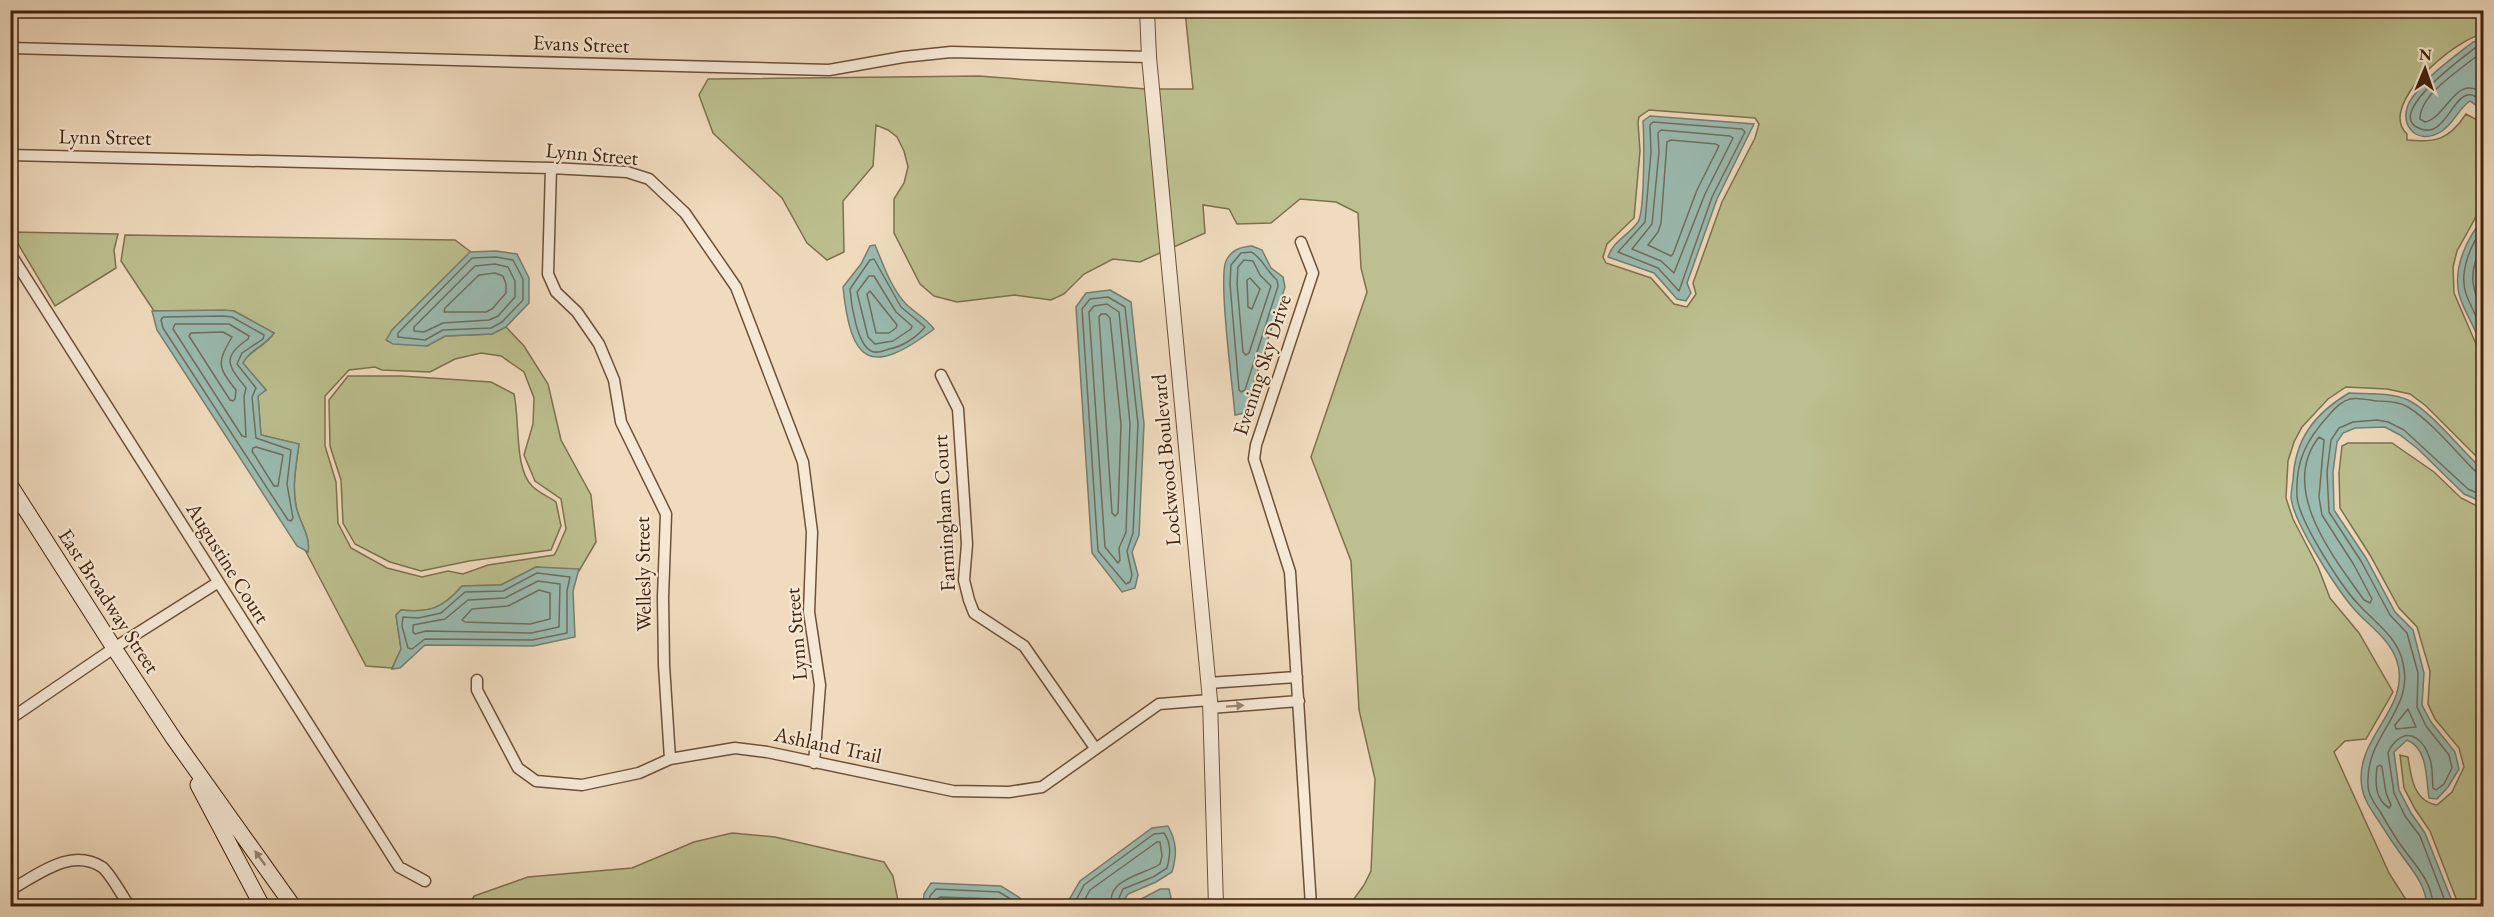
<svg xmlns="http://www.w3.org/2000/svg" width="2494" height="917" viewBox="0 0 2494 917" font-family="'EB Garamond',serif">
<rect width="100%" height="100%" fill="#f0dbbe"/>
<filter id="stains"><feTurbulence type="fractalNoise" baseFrequency=".00333" numOctaves="4"/><feColorMatrix values="0 0 0 0 .2 0 0 0 0 .09 0 0 0 0 .02 0 0 0 .5 -.17"/></filter>
<radialGradient id="worn" r=".72"><stop offset=".6" stop-color="#630" stop-opacity="0"/><stop offset="1" stop-color="#630" stop-opacity=".3"/></radialGradient>
<!-- green -->
<path fill="#bcbf8f" stroke="#7f704d" stroke-width="1.5" fill-rule="evenodd" d="M1185 11H2483V34C2457 38 2376 105 2407 134V140C2435 143 2449 140 2466 114L2479 121 2483 135V204L2457 251 2453 267 2454 293 2476 344 2483 369V463L2426 406 2410 394 2387 389 2346 387 2328 399 2302 427 2294 442 2288 461 2286 498 2293 519 2318 567 2330 598 2359 633 2393 692 2366 739 2345 741 2334 752 2389 873 2410 906H1354L1351 903 1364 885 1371 871 1375 779 1359 710 1351 561 1311 457 1367 292 1361 268 1358 213 1336 202 1300 199 1271 223 1237 224 1229 209 1203 205 1205 233 1174 247 1159 89H1193ZM1649 110 1755 118 1759 124 1755 138 1722 202 1693 283 1696 294 1687 307 1674 304 1651 278 1606 263 1603 257 1607 244 1634 218 1640 151 1638 122 1639 117Z
M979 76 1146 89 1162 252 1140 262 1113 259 1084 274 1064 294 1051 300 1015 295 957 302 934 296 920 284 894 233V199L904 183 908 167 904 151 897 137 888 130 876 125 873 166 843 201 844 252 827 260 807 243 782 198 713 133 699 95 708 79Z
M11 232 118 234 114 250 116 268 55 306Z
M125 235 455 240 471 252 392 330 427 346 445 336 492 334 506 327 524 346 548 384 561 440 591 495 596 542 579 571 536 567 501 585 462 586C443 608 430 613 401 610L396 615 401 649 392 668 366 666 305 550 308 552C311 536 299 522 296 506 292 485 296 466 299 444L261 435 258 396 266 390 242 363C250 350 265 347 274 333L234 311H154L121 261ZM481 353 501 356 524 372 534 398 533 424 524 455 535 481 561 499 566 529 556 552 554 555 488 565 463 574 448 571 422 577 387 568 351 548 338 523 336 482 325 446V396L349 370 375 367 382 370 430 372 455 359Z
M348 376H401L491 382 514 394C520 420 514 468 532 486 539 493 549 497 556 502L561 526 551 550 469 561 421 571 390 562 355 544 343 523 341 480 330 446 329 400Z
M2348 443H2392L2434 472 2461 498 2483 509V906H2459L2430 831 2415 809 2404 788 2400 755 2408 757C2411 778 2414 801 2437 805L2452 792 2464 767 2459 748 2435 719 2428 704 2430 671 2417 627 2399 608 2370 555 2340 508 2339 473 2342 446Z
M732 833 775 837 884 862 893 876 899 906H469L474 896 528 877 632 868 694 842Z"/>
<!-- water -->
<path fill="#9abbb1" stroke="#777e6f" stroke-width="1.5" d="M2483 40V118L2481 109 2470 101C2458 109 2454 123 2442 131 2416 148 2395 122 2412 98 2428 75 2451 59 2473 42Z
M1650 116 1754 124 1717 199 1687 283 1691 293 1686 301 1677 299 1654 273 1608 257C1613 241 1629 235 1638 222 1645 211 1644 137 1643 121Z
M2483 219V351C2478 331 2464 313 2459 294 2453 267 2467 238 2483 219Z
M875 245C883 264 891 288 906 304 915 313 926 318 934 329 870 377 851 364 843 287L861 264 870 246Z
M1252 246 1262 250 1271 268 1283 277 1285 287 1244 413 1235 415C1233 389 1218 278 1226 261 1231 250 1240 247 1252 246Z
M496 251 517 254 529 278V303L506 327 492 334 445 336 427 346 393 344 386 340 392 330 470 252Z
M1110 290 1131 302 1144 424 1139 535 1132 552 1138 575 1135 588 1122 592 1092 553 1076 307 1086 293Z
M224 310 234 311 274 333C265 346 249 350 243 363L266 390 258 396 261 435 299 444C296 466 292 485 296 506 299 522 311 536 308 552L297 546 157 330 152 311Z
M2349 393C2367 394 2391 392 2408 400 2430 410 2464 453 2483 470V502L2464 494 2418 449 2400 435 2385 427 2355 428 2343 433 2337 442 2333 472 2334 510 2366 558 2395 612 2413 630 2424 673 2422 705 2431 722 2455 752 2459 769 2448 787 2437 799 2429 798C2426 779 2428 748 2407 740L2394 752 2399 790 2411 813 2425 833 2454 906H2427C2425 881 2409 867 2396 847 2389 838 2383 827 2376 817 2370 808 2364 799 2362 788 2353 737 2412 709 2397 661 2389 638 2369 626 2354 609 2337 589 2294 524 2291 498 2291 493 2292 486 2293 480 2295 439 2314 414 2349 393Z
M536 567 579 569 573 591 575 637 533 646 425 645 400 668 392 669 401 649 396 615 401 610C430 613 443 608 462 586L501 585Z
M1168 826C1177 842 1177 855 1172 872L1156 882 1128 894 1124 900 1130 905 1160 889H1169L1173 906H1068L1067 903 1080 881 1152 828Z
M931 883 1001 886 1020 898 1021 906H923L924 894Z"/>
<g fill="none" stroke-linecap="round" stroke-linejoin="round">
<!-- shore -->
<path stroke="#6e6e5e" stroke-width="1.5" d="M2484 46 2475 48C2465 56 2381 116 2421 129 2446 138 2453 91 2472 95 2476 96 2480 101 2484 103
M2484 54 2478 55C2460 70 2420 94 2420 119L2425 122C2449 116 2455 72 2484 94
M1653 122 1742 129 1745 132 1712 197 1679 291 1658 268 1618 252 1645 222 1651 152 1650 125Z
M1661 130 1730 136 1733 138 1705 194 1674 273 1661 261 1632 249 1652 224 1659 152 1658 133Z
M1671 140 1716 144 1719 146 1697 190 1673 254 1671 256 1648 245 1658 232 1661 223 1667 142Z
M2484 228C2470 244 2459 273 2466 294 2471 307 2478 320 2484 333
M2484 241C2468 272 2470 285 2484 315
M1251 252C1261 256 1267 272 1277 280L1278 286 1245 390 1241 392 1239 390 1230 284 1231 265 1241 253Z
M496 257 513 260 523 279V300L502 322 491 328 443 330 425 340 398 337V333L472 258Z
M874 259 901 307 925 327C917 337 902 347 889 349 883 351 876 354 871 351 857 344 851 304 850 289L870 260Z
M1244 260 1253 261 1260 275 1271 286 1249 353 1246 355 1243 352 1237 284 1238 267Z
M495 264 508 267 515 281V297L498 316 489 320 443 323 424 332 414 331V327L475 266Z
M495 273 503 276 506 284V293L492 309 486 312H444L445 308 479 275Z
M869 276H874L896 312 912 326 911 329 893 341 875 344 868 337 857 292Z
M1250 278 1260 289 1252 309 1248 307 1247 280Z
M870 291 897 325 896 328 889 333H876L867 294Z
M1108 297 1125 307 1138 424 1133 533 1127 551 1132 575 1130 582 1126 584 1098 551 1082 309 1090 299Z
M1107 304 1119 312 1130 424 1126 532 1119 548 1120 560 1118 563 1105 547 1089 312 1094 306Z
M1101 314H1106L1110 318 1121 424 1118 513 1115 516 1112 513 1099 317Z
M223 316 232 317 264 335 263 339 242 353 237 364 256 388 252 397 256 438 291 450 287 484 293 518 291 521 288 520 163 328 161 320 163 317Z
M175 324H229L249 336 248 339C220 358 229 366 246 388L244 397 246 437 242 436 173 329Z
M223 332 232 337C217 363 217 366 236 390L235 399 233 401 230 400 189 336 191 333Z
M2319 437 2324 440 2319 497 2322 515 2354 565 2372 599 2370 603 2364 600C2334 558 2278 489 2319 437Z
M256 447 283 455 278 486H274L252 451 253 448Z
M537 573 570 577 567 591V633L532 640 425 639 412 649 408 648 402 626 403 617 418 618 441 613 465 592 503 591Z
M538 581 560 584 559 627 531 633 426 631 415 634 413 632V625L445 619 468 600 505 598Z
M539 590 550 593V619L530 624 465 622 462 620 472 609 508 606Z
M2408 709 2416 727 2396 729 2395 725Z
M2380 765 2382 767 2386 793 2391 805 2389 808C2375 799 2375 783 2377 767Z
M929 906 930 896 936 889 999 892 1014 901 1015 906
M937 906V899L940 897 996 899 1008 906
M1073 906 1084 885 1154 834 1164 833C1172 844 1170 856 1167 868L1153 877 1123 889 1118 900 1122 906
M1081 906 1090 890 1157 842H1160L1162 856 1160 864C1144 875 1105 879 1112 906
M2433 906C2432 880 2414 864 2400 844 2393 834 2387 823 2381 813 2375 804 2368 795 2368 785 2365 734 2415 711 2403 663 2398 638 2376 623 2360 606 2342 588 2299 521 2297 497 2295 462 2306 440 2329 415 2334 409 2342 401 2350 399 2358 397 2369 400 2377 401 2387 401 2400 402 2408 407 2432 422 2456 452 2477 473L2484 474
M2447 906 2420 836 2405 816 2394 793 2388 753C2390 747 2392 745 2396 741 2412 727 2425 743 2430 759 2433 767 2432 779 2433 788L2436 790 2444 784 2452 768 2449 755 2426 726 2417 707 2418 673 2407 633 2390 615 2361 561 2329 512 2327 472 2331 440 2339 428 2353 422 2377 420 2388 422 2404 430 2468 489 2484 496"/>
<defs>
<path id="minor" d="M10 48 829 70 903 57 951 52 1149 57
M10 155 551 168 627 172 649 179 685 213 736 287 803 462 812 532 809 612 820 685 814 763
M551 168 548 274 556 292 577 312 599 344 614 380 621 422 666 514 663 597 664 665 670 759
M1301 242 1313 273 1256 445 1254 459 1290 572 1311 906
M10 253 399 867 425 881
M941 375 958 409 967 544 964 580 969 600 974 613 1024 646 1095 748
M477 680V690L518 768 536 781 582 785 639 773 670 759 735 748 767 752 953 791 1009 792 1042 787 1159 704 1210 700
M1208 683 1297 677
M1210 708 1299 701
M10 719 114 648 217 583
M10 890C38 875 70 847 102 867 110 873 123 897 129 906"/>
<path id="tertiary" d="M1147 10 1149 57 1210 700 1216 906"/>
<path id="secondary" d="M10 485 114 648 174 739 293 906
M198 785 262 906"/>
</defs>
<!-- minor casing -->
<use href="#minor" stroke="#6e5038" stroke-width="13"/>
<!-- tertiary casing -->
<use href="#tertiary" stroke="#6e5038" stroke-width="16"/>
<!-- secondary casing -->
<use href="#secondary" stroke="#42220b" stroke-width="17"/>
<!-- minor -->
<use href="#minor" stroke="#f5e8d5" stroke-width="10"/>
<!-- tertiary -->
<use href="#tertiary" stroke="#f5e8d5" stroke-width="14"/>
<!-- secondary -->
<use href="#secondary" stroke="#f5e8d5" stroke-width="15"/>
</g>
<!-- one-way arrows -->
<defs><path id="oneway-solid" d="M-6-.8H1V-3.2L6.5 0L1 3.2V.8H-6Z" transform="scale(1.5)"/></defs>
<g fill="#9c8570">
<use href="#oneway-solid" transform="translate(1235 706) rotate(-4)"/>
<use href="#oneway-solid" transform="translate(260 858) rotate(-126)"/>
</g>
<g text-anchor="middle" stroke-width="4.5" stroke-linejoin="round" paint-order="stroke">
<!-- street labels -->
<g font-size="21" fill="#42220b" stroke="#f5e8d5">
<text transform="translate(581 44) rotate(2)" y="7">Evans Street</text>
<text transform="translate(105 137) rotate(1)" y="7">Lynn Street</text>
<text transform="translate(592 154) rotate(5)" y="7">Lynn Street</text>
<text transform="translate(1262 365) rotate(-72)" y="7">Evening Sky Drive</text>
<text transform="translate(1166 460) rotate(-95)" y="7">Lockwood Boulevard</text>
<text transform="translate(944 513) rotate(-93)" y="7">Farmingham Court</text>
<text transform="translate(228 563) rotate(58)" y="7">Augustine Court</text>
<text transform="translate(643 574) rotate(-91)" y="7">Wellesly Street</text>
<text transform="translate(109 601) rotate(57)" y="7">East Broadway Street</text>
<text transform="translate(796 634) rotate(-95)" y="7">Lynn Street</text>
<text transform="translate(828 745) rotate(12)" y="7">Ashland Trail</text>
</g>
</g>
<!-- margin -->
<rect width="2494" height="917" fill="none" stroke="#f0dbbe" stroke-width="36"/>
<rect x="12" y="12" width="2470" height="893" fill="none" stroke="#42220b" stroke-width="3"/>
<rect x="18" y="18" width="2458" height="881" fill="none" stroke="#42220b" stroke-width="1.5"/>
<!-- north arrow -->
<g transform="translate(2425 69) rotate(2)" stroke="#f5e8d5" stroke-width="4.5" paint-order="stroke">
<path d="M0-4.5L10 22L0 15L-10 22Z" fill="#42220b"/>
<text y="-9" font-size="16" font-weight="bold" text-anchor="middle" fill="#42220b">N</text>
</g>
<rect width="100%" height="100%" filter="url(#stains)"/>
<rect width="100%" height="100%" fill="url(#worn)"/>
</svg>
